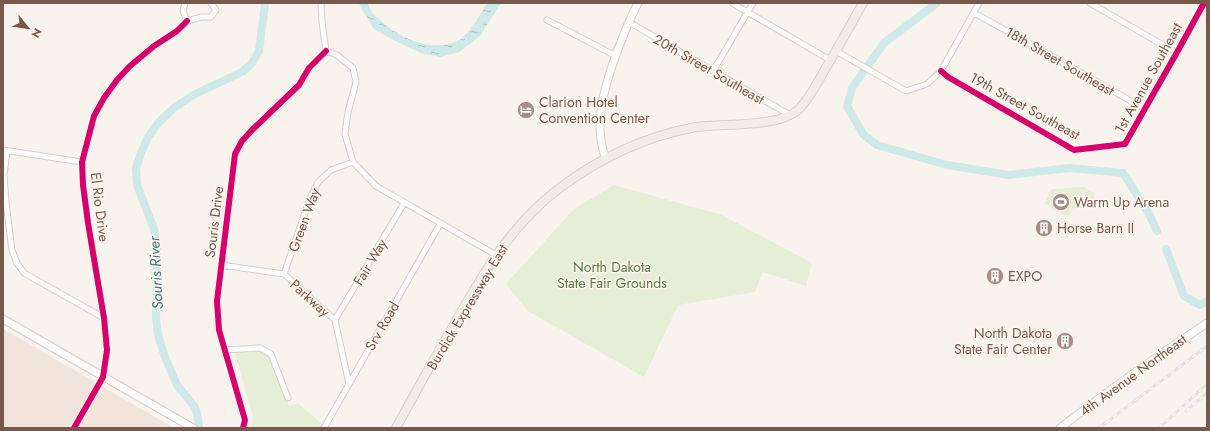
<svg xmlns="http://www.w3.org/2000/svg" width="1210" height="431" viewBox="0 0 1210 431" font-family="Jost,sans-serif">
<defs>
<pattern id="water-ripples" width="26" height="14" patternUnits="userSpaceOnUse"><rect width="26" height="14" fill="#cfe8e8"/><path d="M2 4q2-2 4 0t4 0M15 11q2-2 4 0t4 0" fill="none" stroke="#adbfbe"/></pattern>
</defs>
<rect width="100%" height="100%" fill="#f8f3ed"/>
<!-- residential -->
<path fill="#f1e5db" d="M3 329 174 428H3Z"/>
<!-- park -->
<path fill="#e6eed8" d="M614 185 722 215 812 263 806 286 763 272 755 292 678 305 644 377 528 311 506 284 574 209Z
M1084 187 1094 193 1095 201 1081 193 1068 217 1044 203 1052 189Z
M259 348 270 355 289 406 298 403 323 425 321 428H251L253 417 234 350Z"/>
<!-- water -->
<path fill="url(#water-ripples)" d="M359 3H368C369 6 370 9 372 12 374 15 378 18 380 20 399 38 432 53 457 41 468 36 481 14 487 3H501L480 36 459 52 440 57 421 53 393 40 374 29 360 6Z"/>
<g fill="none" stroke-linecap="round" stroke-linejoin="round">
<!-- river -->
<path stroke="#cfe8e8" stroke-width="8" d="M937 3 884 43 852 88 847 106 863 134 877 145 947 165 1009 175 1069 168 1123 173 1148 212 1157 231
M1166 249 1184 296 1200 305 1207 301
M199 428 198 418 195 407 177 385 165 357 158 335 156 317 157 249 154 229 137 185 136 168 141 153 148 137 158 123 175 107 195 94 242 72 252 63 259 51 265 3"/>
<defs>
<path id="minor" d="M185 3 183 11 187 21 202 17H211L216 10 211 3
M321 3 322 22 326 51
M732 3 830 60
M1090 3 1177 53
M974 13 1016 36 1145 109
M547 20 616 56
M629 22 713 71 790 115
M326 51 337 55 353 68 356 82 348 112 345 134 353 162 376 186 496 255
M836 51 906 91 927 84 941 71 979 3
M713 71 753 3
M941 71 948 77 1074 150 1125 144 1180 47 1204 3
M3 150 82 162
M7 151 4 175 6 202 12 250 17 263 24 273 104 318
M221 265 284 274 335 320 349 384
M284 274 309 201 318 182 331 170 353 162
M335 320 404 203
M224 350 260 348 271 354 288 398
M74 428 103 377 107 350 104 318 88 223 83 185 82 162 94 116 104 98 117 80 130 66 154 46 177 31 187 21
M243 428 245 420 219 330 217 301 235 154 242 141 252 130 299 85 309 68 326 51
M324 428 440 224"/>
<path id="tertiary" d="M606 159C594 128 602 98 611 69 619 46 627 24 638 3
M3 319 193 428
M1060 428C1108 391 1157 356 1207 323"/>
<path id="primary" d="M396 428C414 395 433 361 452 328 482 275 511 224 561 187 600 158 647 136 696 127 724 123 777 128 798 110 809 99 817 84 824 71 838 48 850 26 863 3"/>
</defs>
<!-- minor casing -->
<use href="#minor" stroke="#d6ceca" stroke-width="7"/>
<!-- tertiary casing -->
<use href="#tertiary" stroke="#d6ceca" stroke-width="9"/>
<!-- primary casing -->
<use href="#primary" stroke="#d9d0cb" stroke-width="10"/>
<!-- minor -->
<use href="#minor" stroke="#fefdfc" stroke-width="5"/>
<!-- tertiary -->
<use href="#tertiary" stroke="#fefdfc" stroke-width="7"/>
<!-- primary -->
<use href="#primary" stroke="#f2ede6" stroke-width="8"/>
<defs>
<path id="rail" d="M1186 411 1207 393
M1099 428 1207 346
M1159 428 1207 384"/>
</defs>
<!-- rail casing -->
<use href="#rail" stroke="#e4e2e5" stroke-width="3"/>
<!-- rail -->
<use href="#rail" stroke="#fff7ef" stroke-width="1.5" stroke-dasharray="4.5" stroke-linecap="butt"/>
<defs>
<path id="cycleway" d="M941 71 948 77 1074 150 1125 144 1180 47 1204 3
M74 428 103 377 107 350 104 318 88 223 83 185 82 162 94 116 104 98 117 80 130 66 154 46 177 31 187 21
M243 428 245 420 219 330 217 301 235 154 242 141 252 130 299 85 309 68 326 51"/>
</defs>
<!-- cycleway casing -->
<use href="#cycleway" stroke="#fff7ef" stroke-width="8"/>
<!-- cycleway -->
<use href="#cycleway" stroke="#d6006c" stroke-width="6"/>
</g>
<!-- icons -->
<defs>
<symbol id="hotel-disc" viewBox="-11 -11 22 22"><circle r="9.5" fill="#a48e85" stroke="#fff7ef"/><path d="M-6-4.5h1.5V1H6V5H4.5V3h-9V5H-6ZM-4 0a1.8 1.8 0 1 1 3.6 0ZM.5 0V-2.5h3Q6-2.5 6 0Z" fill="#fff"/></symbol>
<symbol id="stadium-disc" viewBox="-11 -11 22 22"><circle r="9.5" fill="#a48e85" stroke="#fff7ef"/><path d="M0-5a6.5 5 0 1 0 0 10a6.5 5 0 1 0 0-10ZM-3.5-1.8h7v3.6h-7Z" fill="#fff"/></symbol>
<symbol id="building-disc" viewBox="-11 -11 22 22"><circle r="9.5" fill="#a48e85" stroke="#fff7ef"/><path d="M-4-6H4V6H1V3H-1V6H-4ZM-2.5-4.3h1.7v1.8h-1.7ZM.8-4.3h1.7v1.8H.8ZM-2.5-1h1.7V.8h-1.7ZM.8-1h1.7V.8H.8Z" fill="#fff"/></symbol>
</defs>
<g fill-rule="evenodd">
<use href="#hotel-disc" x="516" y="100" width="20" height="20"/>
<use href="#stadium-disc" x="1051" y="192" width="20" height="20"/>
<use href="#building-disc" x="1034" y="218" width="20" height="20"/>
<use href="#building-disc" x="985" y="266" width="20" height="20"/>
<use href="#building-disc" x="1055" y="331" width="20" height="20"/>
</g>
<g text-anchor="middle" stroke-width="3" stroke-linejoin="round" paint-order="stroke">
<!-- street labels -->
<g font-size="14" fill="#76584d" stroke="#fff7ef">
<text transform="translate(1060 61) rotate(30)" y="5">18th Street Southeast</text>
<text transform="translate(709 69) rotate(30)" y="5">20th Street Southeast</text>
<text transform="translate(1148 78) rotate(-61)" y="5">1st Avenue Southeast</text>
<text transform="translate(1025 106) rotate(29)" y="5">19th Street Southeast</text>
<text transform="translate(100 207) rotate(83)" y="5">El Rio Drive</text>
<text transform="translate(304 220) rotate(-70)" y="5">Green Way</text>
<text transform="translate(214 222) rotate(-83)" y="5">Souris Drive</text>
<text transform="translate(370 262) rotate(-59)" y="5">Fair Way</text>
<text transform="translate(310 298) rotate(42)" y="5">Parkway</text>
<text transform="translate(467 307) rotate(-59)" y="5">Burdick Expressway East</text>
<text transform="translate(382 326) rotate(-60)" y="5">Srv Road</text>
<text transform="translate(1133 375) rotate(-36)" y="5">4th Avenue Northeast</text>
</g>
<!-- poi labels -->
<g font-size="14" fill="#76584d" stroke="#fff7ef" text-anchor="start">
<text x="539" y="107">Clarion Hotel<tspan x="539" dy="16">Convention Center</tspan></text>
<text x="1074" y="207">Warm Up Arena</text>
<text x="1057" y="233">Horse Barn II</text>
<text x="1008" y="281">EXPO</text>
<text x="1052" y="338" text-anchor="end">North Dakota<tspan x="1052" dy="16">State Fair Center</tspan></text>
</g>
<!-- park labels -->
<g font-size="14" fill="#597b44" stroke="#fff7ef">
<text x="612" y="272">North Dakota<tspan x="612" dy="16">State Fair Grounds</tspan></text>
</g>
<!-- water labels -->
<g font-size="15" font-style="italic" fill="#40767b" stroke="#fff7ef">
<text transform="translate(156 273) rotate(-93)" y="5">Souris River</text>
</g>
</g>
<!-- border -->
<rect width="1210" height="431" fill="none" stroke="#76584d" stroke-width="8"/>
<!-- north arrow -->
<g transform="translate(28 28) rotate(120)" stroke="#fff7ef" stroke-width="3" paint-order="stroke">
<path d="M0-3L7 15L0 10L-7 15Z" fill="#76584d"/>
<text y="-6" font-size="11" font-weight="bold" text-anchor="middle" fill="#76584d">N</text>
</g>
</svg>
